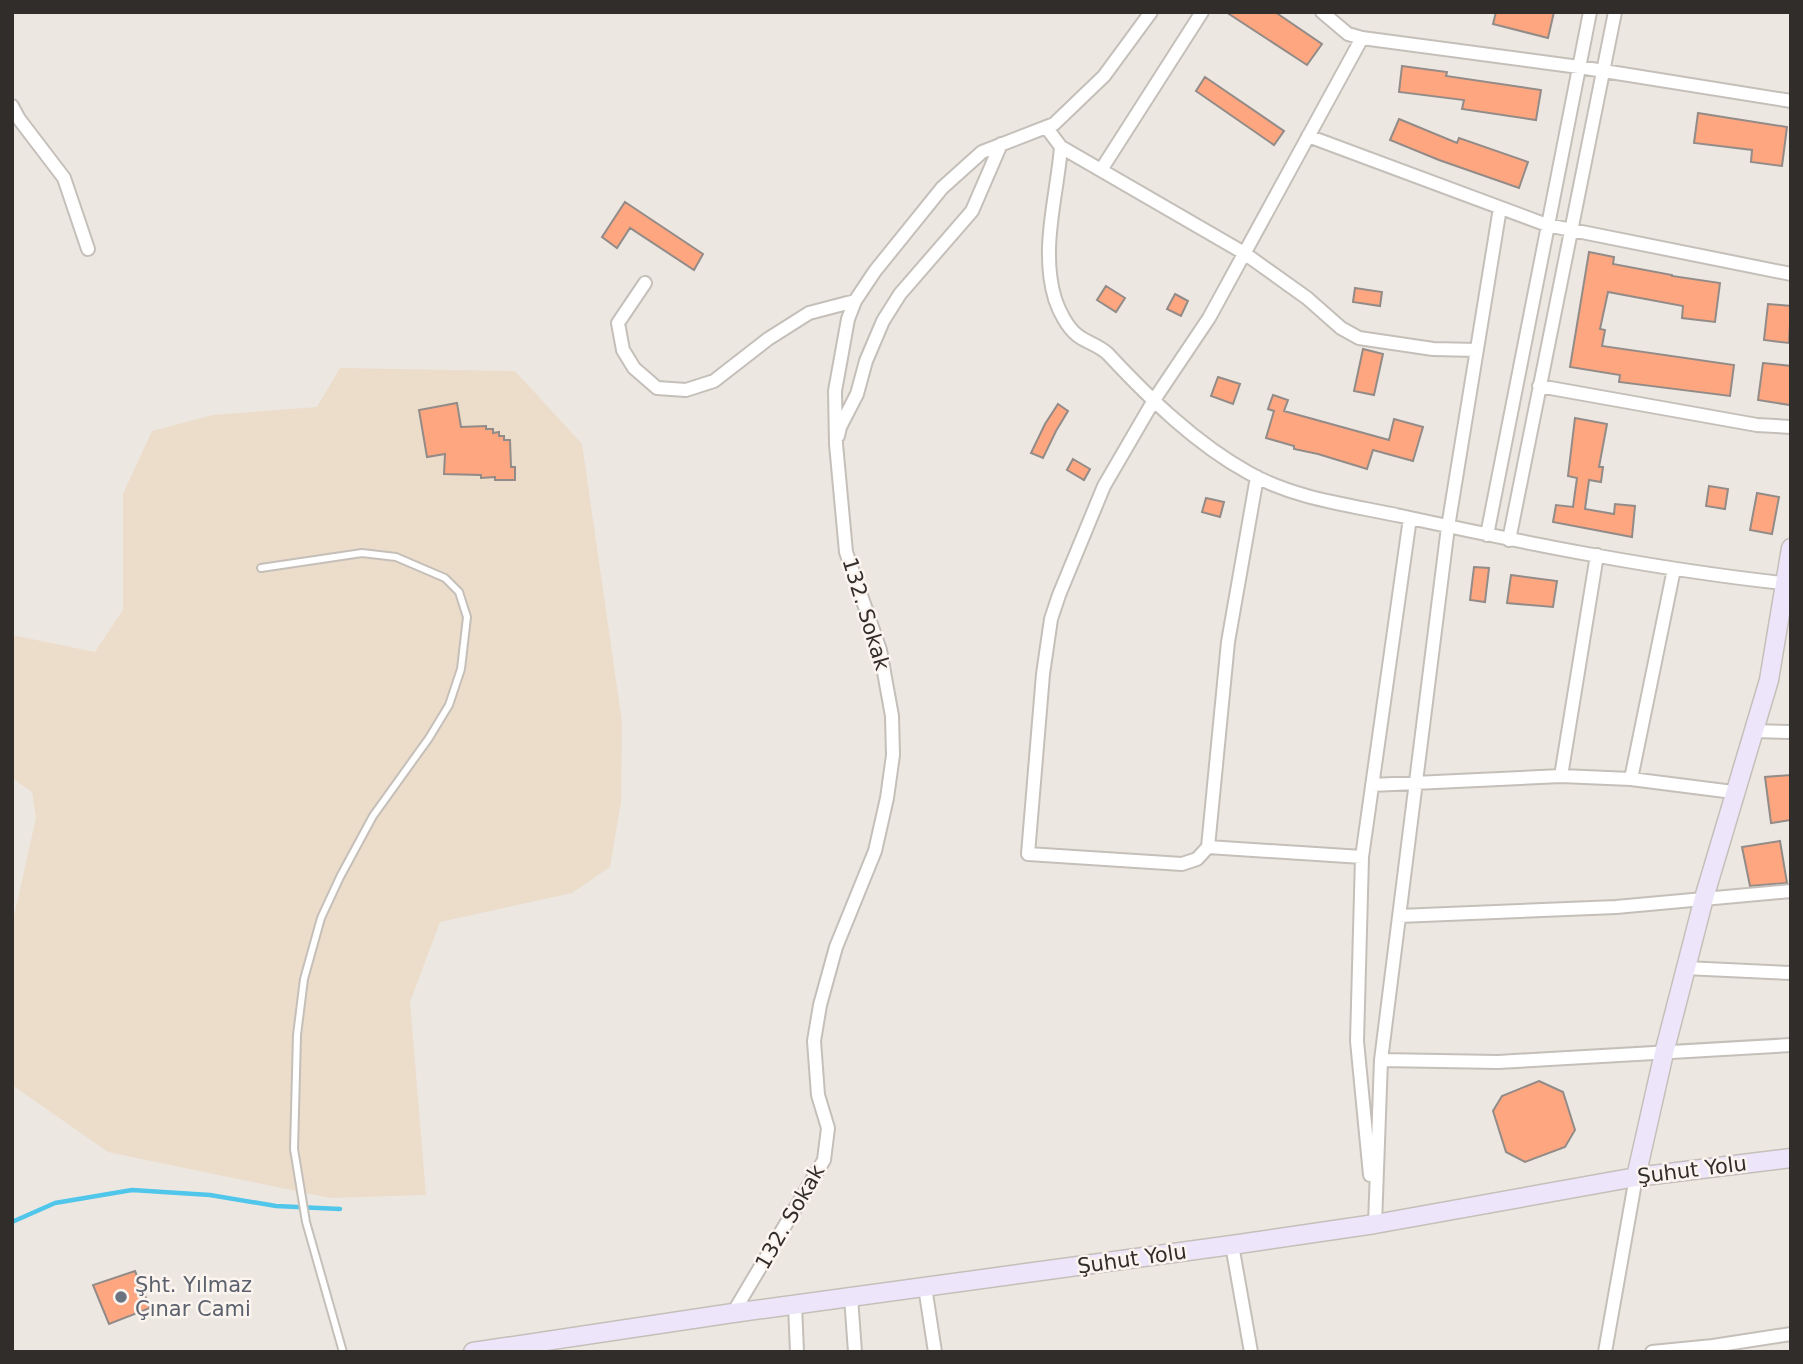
<svg xmlns="http://www.w3.org/2000/svg" width="1803" height="1364" viewBox="0 0 1803 1364" font-family="'DejaVu Sans',sans-serif">
<rect width="100%" height="100%" fill="#ede7e2"/>
<!-- education -->
<path fill="#ecdcca" d="M340 368 515 371 582 444 622 722 621 802 610 867 572 893 440 922 410 1002 426 1195 330 1198 108 1152 12 1085V925L36 818 32 792 12 778V635L95 652 123 610V494L152 431 213 415 317 407Z"/>
<g fill="none" stroke-linecap="round" stroke-linejoin="round">
<!-- stream -->
<path stroke="#4fc6ea" stroke-width="4.5" d="M12 1222 55 1203 132 1190 210 1195 276 1206 340 1209"/>
</g>
<!-- building -->
<path fill="#fea680" stroke="#928b87" stroke-width="2" d="M1226 12H1275L1322 44 1307 65Z
M1496 12H1554L1548 38 1493 24Z
M1402 66 1447 72 1446 76 1541 90 1536 120 1462 109 1464 100 1399 92Z
M1205 77 1284 131 1274 145 1196 91Z
M1698 113 1787 127 1782 166 1751 162 1752 150 1694 143Z
M1399 119 1457 143 1459 138 1528 162 1519 188 1439 160 1390 140Z
M625 202 703 254 694 270 630 228 617 248 602 237Z
M1589 252 1614 257 1613 264 1672 275V276L1720 283 1715 322 1682 318 1683 306 1608 292 1600 329 1605 330 1602 346 1734 365 1730 396 1619 382 1620 375 1570 367Z
M1106 286 1125 298 1116 312 1097 300Z
M1355 288 1382 292 1380 306 1353 302Z
M1175 294 1188 301 1181 316 1167 309Z
M1768 304 1791 306 1789 343 1764 340Z
M1363 349 1383 354 1374 395 1354 391Z
M1763 363 1791 366 1790 405 1758 400Z
M1218 377 1240 384 1233 404 1211 396Z
M1273 395 1288 400 1284 411 1389 440 1394 419 1423 427 1413 461 1373 450 1367 469 1318 454 1294 449V446L1266 438 1274 411 1268 409Z
M457 403 461 427 486 426V429H493V433L499 432V436H504V440H510L511 467H515V480H495V477L481 478V475L444 474 445 454 427 457 419 410Z
M1058 404 1068 411 1056 431 1043 458 1031 453 1045 424Z
M1575 418 1607 424 1599 467H1603L1601 482 1589 480 1585 509 1614 514 1615 504 1635 506 1632 537 1553 522 1556 505 1573 507 1577 478 1568 476Z
M1073 459 1090 469 1084 480 1067 470Z
M1709 486 1728 489 1725 509 1706 506Z
M1757 493 1779 497 1772 534 1750 530Z
M1206 498 1224 502 1220 517 1202 512Z
M1474 567 1489 568 1485 602 1470 600Z
M1511 575 1557 581 1553 607 1507 603Z
M1791 775V820L1771 823 1765 777Z
M1780 841 1787 883 1750 886 1742 847Z
M1539 1081 1563 1092 1575 1130 1565 1147 1525 1162 1506 1152 1493 1111 1502 1096Z
M135 1271 150 1308 109 1324 93 1285Z"/>
<g fill="none" stroke-linecap="round" stroke-linejoin="round">
<defs>
<path id="lane" d="M261 568 362 553 396 557 445 578 459 592 467 617 461 669 449 705 429 738 373 816 340 877 321 918 304 979 297 1035 294 1149 306 1222 343 1352"/>
<path id="street" d="M1322 12 1348 34 1362 38 1579 67 1791 101
M12 106 19 119 64 178 88 249
M1046 127 1061 147C1057 197 1040 249 1055 299 1059 311 1067 327 1077 335 1087 343 1099 345 1108 354 1149 398 1196 444 1249 473 1295 499 1350 505 1401 516 1529 544 1659 570 1791 584
M1308 136 1547 225 1791 274
M1061 147 1244 253 1307 298 1341 328 1359 338 1433 349 1477 350
M1101 170 1202 12
M645 283 618 323 623 350 634 368 657 388 686 390 714 381 768 339 809 313 855 301
M1539 386 1757 425 1791 427
M838 436 840 427 857 394 866 361 883 321 900 294 972 211 1001 144
M1257 477 1228 642 1208 847 1362 857
M1487 535 1590 12
M1509 540 1615 12
M1753 731 1791 732
M1561 776 1597 555
M1631 779 1674 569
M1372 785 1561 776 1631 779 1733 792
M1208 847 1197 859 1182 864 1028 854 1043 674 1051 619 1059 595 1104 486 1154 400 1209 318 1362 38
M1399 916 1616 907 1791 891
M1685 968 1791 973
M1381 1060 1498 1062 1791 1045
M1370 1175 1357 1041 1362 857 1410 518
M1375 1224 1381 1060 1448 527 1500 208
M1232 1245 1251 1352
M925 1287 935 1352
M851 1297 855 1352
M795 1305 797 1352
M733 1313 824 1160 828 1128 818 1095 814 1041 820 1005 836 947 875 851 887 798 893 755 892 716 880 650 846 552 836 444 835 391 848 319 855 301 875 271 942 188 982 152 1054 124 1104 76 1151 12
M1605 1352 1636 1177
M1652 1352 1713 1346 1791 1334"/>
<path id="secondary" d="M1636 1177 1664 1053 1704 898 1769 680 1791 548
M473 1352 733 1313 1232 1245 1375 1224 1636 1177 1791 1158"/>
</defs>
<!-- lane casing -->
<use href="#lane" stroke="#c5bfb9" stroke-width="10"/>
<!-- street casing -->
<use href="#street" stroke="#c5bfb9" stroke-width="16"/>
<!-- secondary casing -->
<use href="#secondary" stroke="#c5bfb9" stroke-width="21"/>
<!-- lane -->
<use href="#lane" stroke="#fff" stroke-width="6"/>
<!-- street -->
<use href="#street" stroke="#fff" stroke-width="12"/>
<!-- secondary -->
<use href="#secondary" stroke="#ede6fb" stroke-width="18"/>
</g>
<!-- markers -->
<circle fill="#6b7280" stroke="#fbf4ef" stroke-width="2.5" cx="121" cy="1297" r="7"/>
<g text-anchor="middle" stroke-width="5" stroke-linejoin="round" paint-order="stroke">
<!-- street labels -->
<g font-size="21" fill="#302d2b" stroke="#fbf4ef">
<text transform="translate(866 614) rotate(73)" y="7">132. Sokak</text>
<text transform="translate(1692 1170) rotate(-7)" y="7">Şuhut Yolu</text>
<text transform="translate(790 1217) rotate(-60)" y="7">132. Sokak</text>
<text transform="translate(1132 1259) rotate(-8)" y="7">Şuhut Yolu</text>
</g>
<!-- worship labels -->
<g font-size="21" fill="#5b616d" stroke="#fbf4ef" text-anchor="start">
<text x="135" y="1292">Şht. Yılmaz<tspan x="135" dy="24">Çınar Cami</tspan></text>
</g>
</g>
<!-- border -->
<rect width="1803" height="1364" fill="none" stroke="#302d2b" stroke-width="28"/>
</svg>
